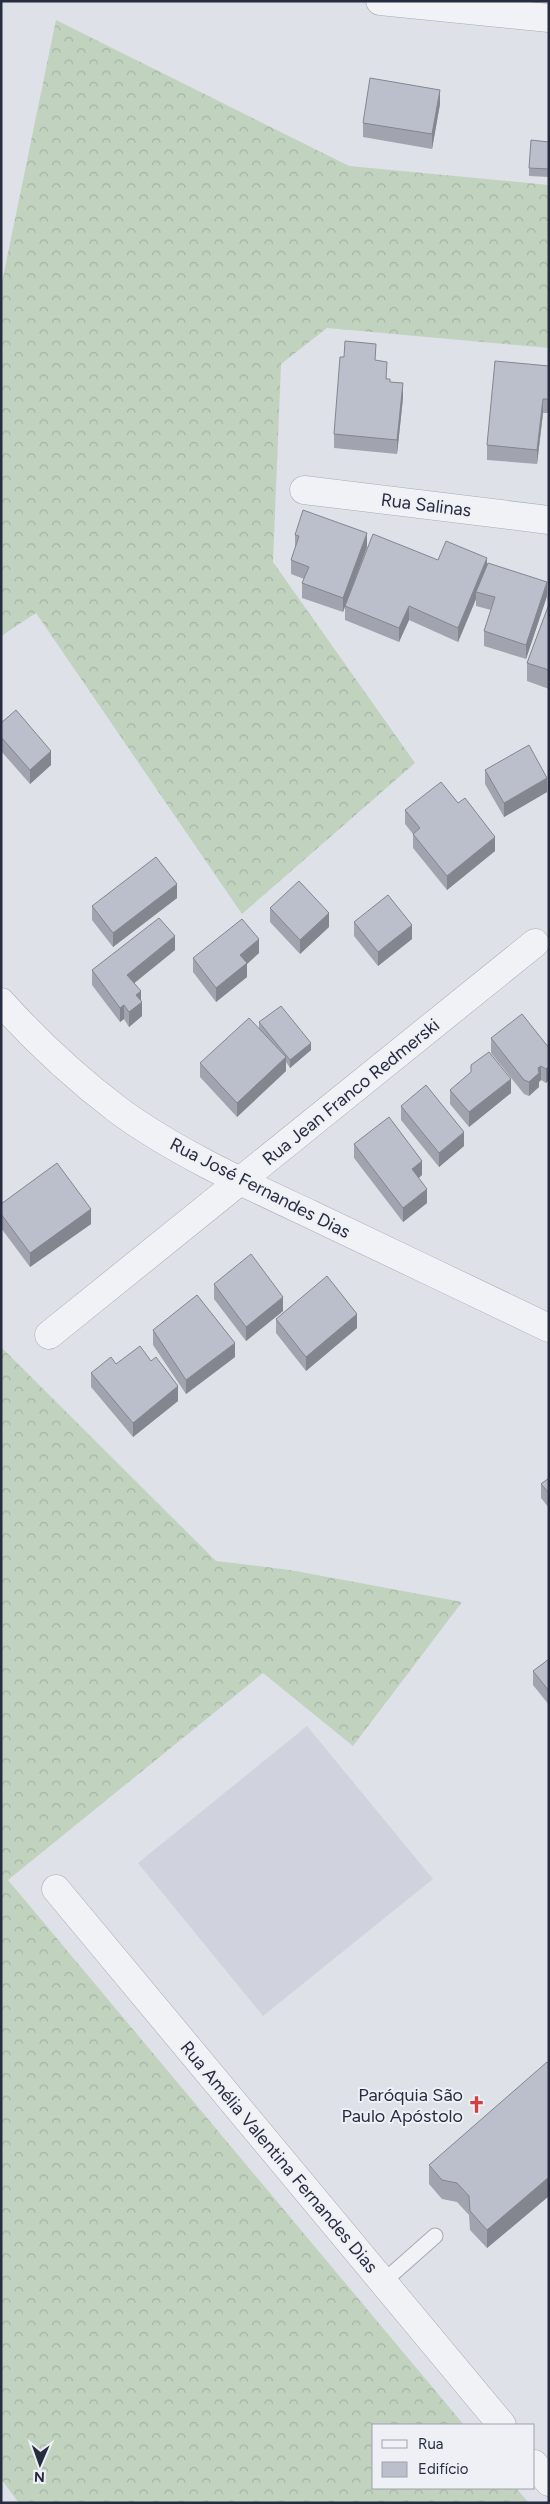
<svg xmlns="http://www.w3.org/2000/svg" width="550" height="2504" viewBox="0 0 550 2504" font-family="Figtree,sans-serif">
<defs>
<pattern id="forest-crowns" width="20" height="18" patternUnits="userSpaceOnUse" patternTransform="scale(1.25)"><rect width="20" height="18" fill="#c1d2bf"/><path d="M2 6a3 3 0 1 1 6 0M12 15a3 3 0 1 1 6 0" fill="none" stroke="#a6b5a5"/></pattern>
</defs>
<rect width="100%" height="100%" fill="#dee1e8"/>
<!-- built -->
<path fill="#d0d3dd" d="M307 1726 433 1879 263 2016 138 1863Z"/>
<!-- forest -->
<path fill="url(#forest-crowns)" d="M56 20 349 166 549 185V348L327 328 281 364 273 562 415 763 242 914 36 613 1 636V287Z
M1 1347 216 1561 290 1570 462 1602 353 1746 263 1673 8 1880 464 2425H374V2488H516L529 2503H19L1 2479Z"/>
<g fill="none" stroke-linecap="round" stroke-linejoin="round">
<defs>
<path id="service" d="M383 2282 435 2236"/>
<path id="minor" d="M380 1 549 18
M304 490 549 520
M1 1002C36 1041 76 1078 118 1110 175 1152 246 1184 310 1214 390 1252 469 1290 549 1328
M49 1335 535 943
M56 1889 502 2425
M534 2464 549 2482"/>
</defs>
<!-- service casing -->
<use href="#service" stroke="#a7abb6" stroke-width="17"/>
<!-- minor casing -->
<use href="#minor" stroke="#a7abb6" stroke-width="29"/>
<!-- service -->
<use href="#service" stroke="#f1f2f6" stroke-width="15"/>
<!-- minor -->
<use href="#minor" stroke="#f1f2f6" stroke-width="28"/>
</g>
<!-- wall -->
<path fill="#a1a4af" d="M440 104 432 149 363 137V123Z
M549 142V177L529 176V168Z
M376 360 387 379 403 398 397 454 334 448V434Z
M549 366V413H543L537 464 487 460V445Z
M295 535 367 547 343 612 302 598V583L304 579 291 574V560L295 548Z
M438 560 487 565 547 596 526 659 484 646V631L491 610 476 606V599L458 642 409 620 399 642 345 620V606Z
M549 604V689L527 681V663Z
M1 723 51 765 30 784 1 751Z
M485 770 547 792 504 817 485 784Z
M405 810 495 851 447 890 413 848V834L405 824Z
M177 898 113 947 92 920V906Z
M270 908 329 927 300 954 270 922Z
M354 922 412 939 378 966 354 936Z
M175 950 134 983 141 1000 142 1016 129 1027 124 1019 120 1022 92 985V970Z
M259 953 247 964V977L216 1002 193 972V958Z
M259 1022 311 1050 290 1068 286 1062V1071L237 1117 200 1077V1063L259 1029Z
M491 1038 549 1048V1080L546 1083 541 1080 539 1082V1087L529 1096 524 1094 491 1053Z
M450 1090 511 1093 469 1127 450 1104Z
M401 1106 464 1146 439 1167 401 1120Z
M354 1144 422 1175 419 1178 427 1203 403 1222 354 1158Z
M1 1204 91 1224 30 1267 1 1228Z
M214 1284 283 1311 246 1341 214 1299Z
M276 1319 357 1328 306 1371 276 1333Z
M153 1330 235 1357 186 1394 153 1345Z
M91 1373 178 1401 133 1437 91 1387Z
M549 1478V1508L541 1498V1484Z
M549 1659V1705L533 1685V1671Z
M549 2064V2196L487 2248 470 2230 469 2215 457 2202 442 2199 429 2184V2165Z"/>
<!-- shaded-wall -->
<path fill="#83868e" d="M440 90V104L432 149V134Z
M403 383V398L397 454V440Z
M543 399V413L537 464V450Z
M367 533V547L343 612V598Z
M487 558V572L476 592V599L458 642V628Z
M547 582V596L526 659V645Z
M409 606V620L399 642V628Z
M51 751V765L30 784V770Z
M547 778V792L504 817V803Z
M495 837V851L447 890V876Z
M177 884V898L113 947V933Z
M329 913V927L300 954V940Z
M412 925V939L378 966V952Z
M175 936V950L127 989V975Z
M259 939V953L247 964V977L216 1002V988L240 955Z
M141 991V1003L142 1002V1016L129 1027V1012L136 995Z
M124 1005V1019L120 1022V1008Z
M311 1043V1050L290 1068V1060Z
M286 1057V1071L237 1117V1103Z
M541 1066V1080L539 1082V1087L529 1096V1082L538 1068Z
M549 1066V1080L546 1083V1069Z
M511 1079V1093L469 1127V1112Z
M464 1132V1146L439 1167V1153Z
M422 1161V1175L412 1183V1169Z
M427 1189V1203L403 1222V1208Z
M91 1209V1224L30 1267V1253Z
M283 1297V1311L246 1341V1327Z
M357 1314V1328L306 1371V1357Z
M235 1343V1357L186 1394V1380Z
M178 1386V1401L133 1437V1423Z
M549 2177V2196L487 2248V2230Z"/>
<!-- building -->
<path fill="#bbbfcb" stroke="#83868e" d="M370 78 440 90 432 134 363 123Z
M531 140 549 142V169L529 168Z
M345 341 376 344 375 360 387 362 386 379H390V382L403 383 397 440 334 434 340 357H344Z
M495 361 549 366V399H543L537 450 487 445Z
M303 510 367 533 343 598 302 583 309 567 291 560 299 536 295 535Z
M373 534 438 560 446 541 487 558 458 628 409 606 399 628 345 606Z
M488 563 547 582 526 645 484 631 495 597 476 592Z
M549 604V670L527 663Z
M16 710 51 751 30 770 1 737V723Z
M529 745 547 778 504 803 485 770Z
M441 782 458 803 465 798 495 837 447 876 413 834 420 828 405 810Z
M156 857 177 884 113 933 92 906Z
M299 881 329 913 300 940 270 908Z
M388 895 412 925 378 952 354 922Z
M159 918 175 936 127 975 141 991 136 995 142 1002 129 1012 124 1005 120 1008 92 970Z
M242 919 259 939 240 955 247 963 216 988 193 958Z
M281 1006 311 1043 290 1060 259 1022Z
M522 1014 549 1048V1066L546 1069 541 1066 538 1068 539 1073 529 1082 524 1080 491 1038Z
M249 1018 286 1057 237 1103 200 1063Z
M489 1052 511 1079 469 1112 450 1090 471 1072V1065Z
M426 1085 464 1132 439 1153 401 1106Z
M389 1117 422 1161 412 1169 427 1189 403 1208 354 1144Z
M57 1163 91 1209 30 1253 1 1214V1204Z
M251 1254 283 1297 246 1327 214 1284Z
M327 1276 357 1314 306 1357 276 1319Z
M197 1295 235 1343 186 1380 153 1330Z
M140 1346 151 1361 156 1357 178 1386 133 1423 91 1373 111 1357 116 1364Z
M549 1478V1493L541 1484Z
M549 1659V1691L533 1671Z
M547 2062 549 2064V2177L487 2230 470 2211 469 2196 457 2183 442 2180 429 2165Z"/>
<!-- icons -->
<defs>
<symbol id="church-bare" viewBox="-9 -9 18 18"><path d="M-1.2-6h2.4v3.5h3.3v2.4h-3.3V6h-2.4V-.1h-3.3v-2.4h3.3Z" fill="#d33e41" stroke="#eef0f6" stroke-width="2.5" paint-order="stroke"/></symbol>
</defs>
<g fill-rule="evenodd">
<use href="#church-bare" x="464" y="2092" width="25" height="25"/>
</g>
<g text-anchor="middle" stroke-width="4" stroke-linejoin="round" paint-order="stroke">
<!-- street labels -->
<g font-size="18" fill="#272d40" stroke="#eef0f6">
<text transform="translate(426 505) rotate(7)" y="6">Rua Salinas</text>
<text transform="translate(351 1092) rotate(-39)" y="6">Rua Jean Franco Redmerski</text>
<text transform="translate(260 1188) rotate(27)" y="6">Rua José Fernandes Dias</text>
<text transform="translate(279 2157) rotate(50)" y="6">Rua Amélia Valentina Fernandes Dias</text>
</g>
<!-- poi labels -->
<g font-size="18" fill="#272d40" stroke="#eef0f6" text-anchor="end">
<text x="463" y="2101">Paróquia São<tspan x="463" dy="21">Paulo Apóstolo</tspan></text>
</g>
</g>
<!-- border -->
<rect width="550" height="2504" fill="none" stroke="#272d40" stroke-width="5"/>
<!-- legend -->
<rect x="372" y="2424" width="162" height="65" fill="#eef0f6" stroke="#9ea2ad"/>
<rect x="382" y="2440" width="25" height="8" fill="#f1f2f6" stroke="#9ea2ad"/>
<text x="418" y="2449" font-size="15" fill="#272d40">Rua</text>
<rect x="382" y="2462" width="25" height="15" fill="#bbbfcb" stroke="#9ea2ad"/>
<text x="418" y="2474" font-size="15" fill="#272d40">Edifício</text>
<!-- north arrow -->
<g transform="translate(40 2464) rotate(182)" stroke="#eef0f6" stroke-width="4" paint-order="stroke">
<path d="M0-4L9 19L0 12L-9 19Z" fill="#272d40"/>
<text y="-8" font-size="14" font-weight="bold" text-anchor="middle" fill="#272d40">N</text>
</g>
</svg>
